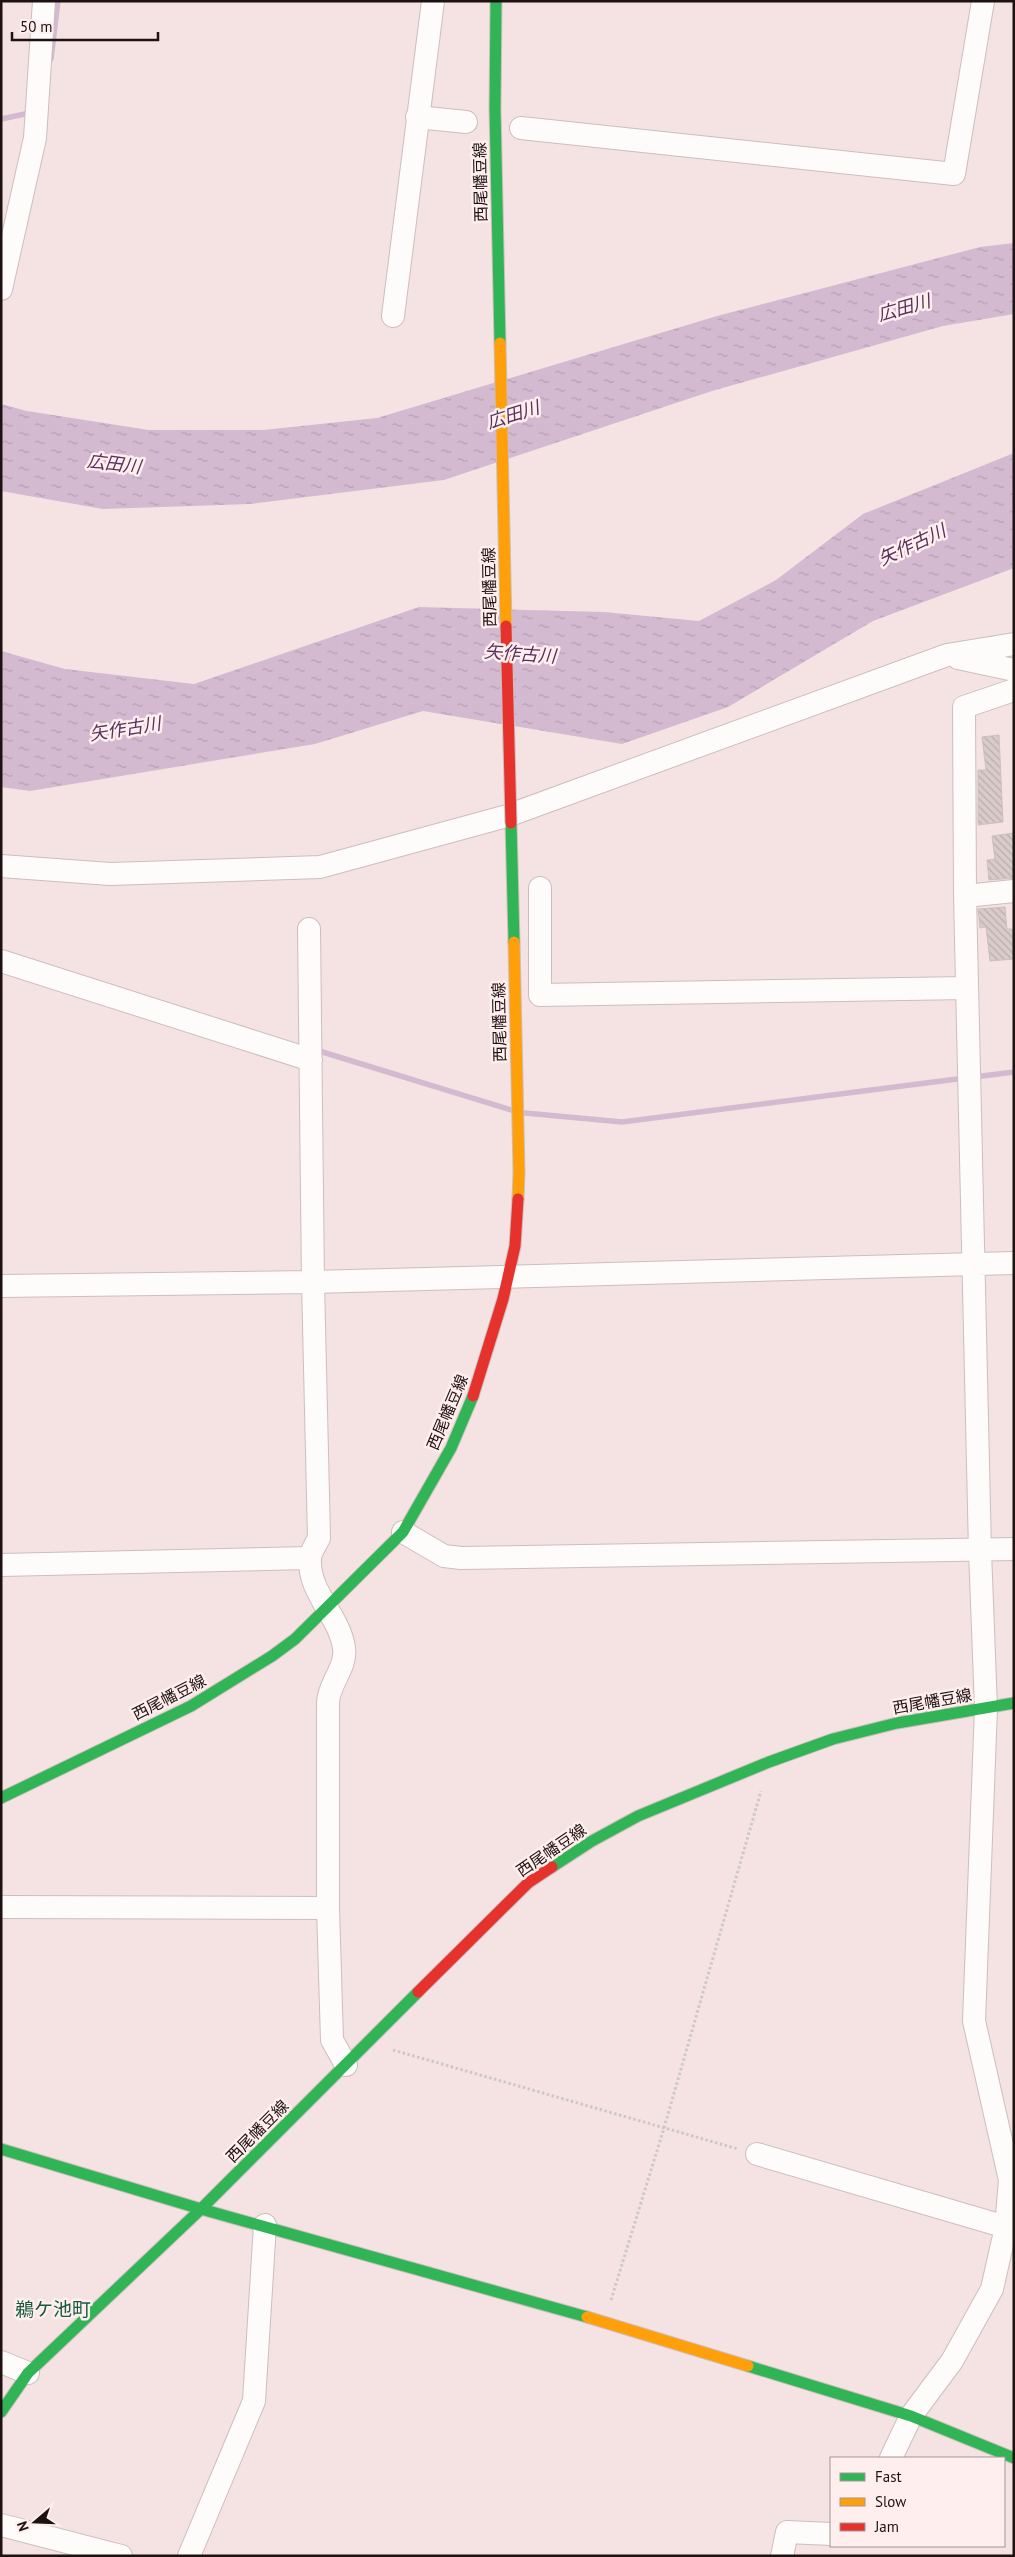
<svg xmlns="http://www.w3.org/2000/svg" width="1015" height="2557" viewBox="0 0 1015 2557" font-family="'PT Sans','Noto Sans JP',sans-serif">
<defs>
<pattern id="water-ripples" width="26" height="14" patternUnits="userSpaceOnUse" patternTransform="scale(1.25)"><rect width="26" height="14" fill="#d3bad1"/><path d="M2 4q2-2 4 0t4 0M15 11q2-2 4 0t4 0" fill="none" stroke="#b59fb2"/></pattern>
<pattern id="building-back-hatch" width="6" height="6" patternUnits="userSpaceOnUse" patternTransform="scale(1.25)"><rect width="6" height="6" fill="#d9cbc8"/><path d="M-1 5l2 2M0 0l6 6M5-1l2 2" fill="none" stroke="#baadab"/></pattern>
</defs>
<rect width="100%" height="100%" fill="#f5e3e3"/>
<!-- water -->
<path fill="url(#water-ripples)" d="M1014 243V314L943 326 712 391 444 480 250 504 103 509 1 491V404L27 411 149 430H263L377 418 717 316 980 247Z
M1014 453V568L873 621 728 707 622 744 423 711 315 744 30 791 1 787V651L65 669 194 684 419 607 604 612 699 621 776 580 863 514Z"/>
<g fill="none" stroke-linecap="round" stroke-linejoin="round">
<!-- stream -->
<path stroke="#d3bad1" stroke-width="5.5" d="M51 59 58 1
M1 119 25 114 32 108
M316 1050 511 1110
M974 1077 1014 1072
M525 1113 622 1122 965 1078"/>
</g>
<!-- building -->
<path fill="url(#building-back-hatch)" stroke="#cec0be" d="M999 735 1003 822 978 825V770H986L982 737Z
M1014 833V878L989 880 987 860 995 859 992 836Z
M1005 907 1007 929H1012L1014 959 990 961 986 927 980 928 978 909Z"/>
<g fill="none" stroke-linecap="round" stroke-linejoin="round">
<defs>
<path id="street" d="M417 117 466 122
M521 128 954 174 983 1
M1 289 35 138 44 1
M393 316 433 1
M958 658 1014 670
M1 866 110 874 320 867 507 816 947 655 1014 644
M540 888V995L967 988
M965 896 1014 891
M309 929 313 1282 319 1538C316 1544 310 1553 310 1559 308 1592 340 1617 344 1648 347 1667 329 1683 328 1702V1908L332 2040 346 2065
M1 961 311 1060
M1 1286 313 1282 1014 1263
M403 1532 444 1556 461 1558 1014 1549
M1 1565 309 1558
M1 1907 328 1908
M757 2154 1006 2227
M1 2362 28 2373
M891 2458 911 2416 952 2361 992 2289 1006 2227 1010 2180 974 2021 986 1708 980 1551 965 896 964 707 1014 690
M1 2525 121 2556
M189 2556 254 2401 265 2225
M782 2556 787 2532 831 2534"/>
<path id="fast" d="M496 1 495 109 500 343
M511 823 514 942
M1 1798 191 1706 272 1656 295 1639 403 1532 451 1448 473 1396
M552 1867 592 1841 638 1816 769 1762 833 1739 897 1723 1014 1703
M1 2149 201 2209 587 2317
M748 2366 911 2416 1014 2458
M1 2412 28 2373 201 2209 418 1992"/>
<path id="slow" d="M514 942 519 1172 518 1199
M587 2317 748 2366"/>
<path id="jam" d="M473 1396 503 1299 515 1246 518 1199
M418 1992 528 1883 552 1867"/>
</defs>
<!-- street casing -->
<use href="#street" stroke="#cdbebe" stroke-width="24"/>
<!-- fast casing -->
<use href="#fast" stroke="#cdbebe" stroke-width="13"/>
<!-- slow casing -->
<use href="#slow" stroke="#cdbebe" stroke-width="13"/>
<!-- jam casing -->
<use href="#jam" stroke="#cdbebe" stroke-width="13"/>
<!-- path -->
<path stroke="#cec7c7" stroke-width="3" stroke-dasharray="2.5 2.5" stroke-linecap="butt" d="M393 2050 738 2149
M611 2300 664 2128 761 1791"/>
<!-- street -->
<use href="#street" stroke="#fefbfb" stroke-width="22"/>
<!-- fast -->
<use href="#fast" stroke="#30b455" stroke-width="11"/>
<!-- slow -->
<use href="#slow" stroke="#ff9f0a" stroke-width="11"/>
<!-- jam -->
<use href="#jam" stroke="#e5322d" stroke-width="11"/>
<defs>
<path id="slow-bridge" d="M500 343 506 626"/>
<path id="jam-bridge" d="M506 626 511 823"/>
</defs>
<!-- slow-bridge casing -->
<use href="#slow-bridge" stroke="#cdbebe" stroke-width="13" stroke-linecap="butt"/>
<!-- jam-bridge casing -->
<use href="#jam-bridge" stroke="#cdbebe" stroke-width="13" stroke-linecap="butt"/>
<!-- slow-bridge -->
<use href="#slow-bridge" stroke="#ff9f0a" stroke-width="11"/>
<!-- jam-bridge -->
<use href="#jam-bridge" stroke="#e5322d" stroke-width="11"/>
</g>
<g text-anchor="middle" stroke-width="5" stroke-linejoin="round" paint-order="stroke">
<!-- street labels -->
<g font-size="16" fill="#1e1111" stroke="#feeeed">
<text transform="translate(480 182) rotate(-91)" y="6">西尾幡豆線</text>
<text transform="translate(489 587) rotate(-91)" y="6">西尾幡豆線</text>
<text transform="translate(499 1022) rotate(-91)" y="6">西尾幡豆線</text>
<text transform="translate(447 1412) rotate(-67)" y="6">西尾幡豆線</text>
<text transform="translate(169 1697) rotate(-27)" y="6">西尾幡豆線</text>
<text transform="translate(932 1701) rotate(-10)" y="6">西尾幡豆線</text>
<text transform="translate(551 1850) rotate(-34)" y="6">西尾幡豆線</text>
<text transform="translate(257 2131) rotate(-45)" y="6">西尾幡豆線</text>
</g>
<!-- water labels -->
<g font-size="18" font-style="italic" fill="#56315d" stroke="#feeeed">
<text transform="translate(904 308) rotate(-16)" y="6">広田川</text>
<text transform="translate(513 415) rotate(-17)" y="6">広田川</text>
<text transform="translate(114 464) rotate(7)" y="6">広田川</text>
<text transform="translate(912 545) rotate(-25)" y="6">矢作古川</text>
<text transform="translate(520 654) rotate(4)" y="6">矢作古川</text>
<text transform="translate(125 729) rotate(-9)" y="6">矢作古川</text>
</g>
<!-- quarter labels -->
<g font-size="19" fill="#175a40" stroke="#feeeed">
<text x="53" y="2316">鵜ケ池町</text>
</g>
</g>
<!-- border -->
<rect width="1015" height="2557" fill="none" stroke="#1e1111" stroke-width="5"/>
<!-- legend -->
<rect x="830" y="2457" width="175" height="90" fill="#feeeed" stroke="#a49695"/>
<rect x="840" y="2473" width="25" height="8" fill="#30b455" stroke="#a49695"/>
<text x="875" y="2482" font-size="15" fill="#1e1111">Fast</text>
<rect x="840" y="2498" width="25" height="8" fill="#ff9f0a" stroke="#a49695"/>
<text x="875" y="2507" font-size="15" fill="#1e1111">Slow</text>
<rect x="840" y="2523" width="25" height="8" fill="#e5322d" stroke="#a49695"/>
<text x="875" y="2532" font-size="15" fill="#1e1111">Jam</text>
<!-- north arrow -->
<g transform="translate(35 2522) rotate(251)" stroke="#feeeed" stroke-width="4" paint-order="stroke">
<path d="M0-4L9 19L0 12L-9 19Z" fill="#1e1111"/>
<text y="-8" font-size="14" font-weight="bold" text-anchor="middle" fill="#1e1111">N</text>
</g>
<!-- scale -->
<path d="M12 32v8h146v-8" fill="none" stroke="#1e1111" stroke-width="2.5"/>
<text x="20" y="32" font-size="15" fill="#1e1111" stroke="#feeeed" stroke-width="4" paint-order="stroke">50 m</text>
</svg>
